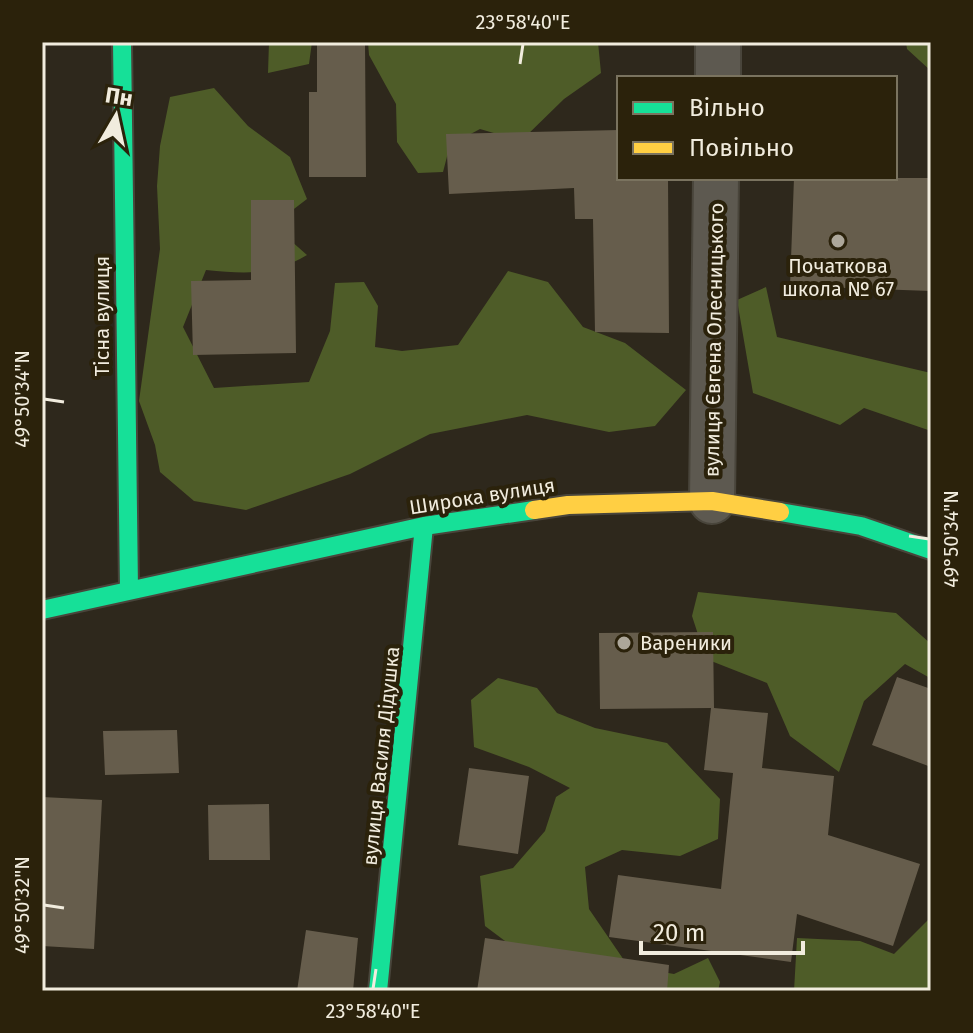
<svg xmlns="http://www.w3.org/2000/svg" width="973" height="1033" viewBox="0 0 973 1033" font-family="'Fira Sans',sans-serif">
<rect width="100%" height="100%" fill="#2e281c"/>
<!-- forest -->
<path fill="#4e5c28" d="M269 42H312L309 64 268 73Z
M368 42H598L601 73 564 99 521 141 480 129 450 145 443 172 418 173 397 142 396 104 369 55Z
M906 42H931V71L907 49Z
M214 88 248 126 290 157 307 199 273 225 307 255C272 276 246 274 206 270L183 327 214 388 309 382 330 331 335 283 364 282 378 306 375 347 402 351 458 345 508 271 548 282 583 327 625 343 686 390 655 426 609 432 527 415 430 434 350 474 246 510 194 501 160 472 155 445 139 401 160 249 157 186 160 146 170 97Z
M766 287 777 337 931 373V431L864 408 840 425 753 393 737 300Z
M698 592 896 613 931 644V768L928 766 930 678 905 664 864 701 839 772 790 736 767 683 706 659 692 616Z
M498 678 537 688 557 713 595 728 667 743 720 799 718 839 680 856 622 850 585 867 589 909 628 966 674 974 708 958 720 982 718 991H572L485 926 480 876 513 868 545 831 556 797 570 788 529 767 474 747 471 700Z
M931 917V991H794L797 938 860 941 894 954Z"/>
<!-- building -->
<path fill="#665d4c" d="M317 42H365L366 177H309V92H317Z
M619 130V178H668L669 333 595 332 593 219H575L574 188 449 194 446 134Z
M794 178H931V291L790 286Z
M251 200H294L296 353 193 355 191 281 251 280Z
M713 632 714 708 768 713 762 768 834 776 828 835 920 864 893 946 797 914 791 962 609 937 618 875 721 889 733 773 704 770 711 708 600 709 599 633Z
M897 677 931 689V767L872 745Z
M177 730 179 773 105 775 103 731Z
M469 768 529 776 518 854 458 845Z
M42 797 102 800 94 949 42 946Z
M269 804 270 860H209L208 805Z
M306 930 358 938 353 991H297Z
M485 938 669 965 667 991H477Z"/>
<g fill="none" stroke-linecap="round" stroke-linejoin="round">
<defs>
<path id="street" d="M718 78V42
M712 501 716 178"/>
<path id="fast" d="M122 42 129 589
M780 512 861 526 931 550
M42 610 424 526 534 510
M378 991 424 526"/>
<path id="slow" d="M534 510 568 505 712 501 780 512"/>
</defs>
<!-- street casing -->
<use href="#street" stroke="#49453b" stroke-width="48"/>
<!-- fast casing -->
<use href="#fast" stroke="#49453b" stroke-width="22"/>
<!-- slow casing -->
<use href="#slow" stroke="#49453b" stroke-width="22"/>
<!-- street -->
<use href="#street" stroke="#5d5950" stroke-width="44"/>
<!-- fast -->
<use href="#fast" stroke="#16e098" stroke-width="18"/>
<!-- slow -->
<use href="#slow" stroke="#ffcf43" stroke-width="18"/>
</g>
<!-- ticks -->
<path fill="none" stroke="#f1ecde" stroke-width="3" d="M520 64 523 44M44 399 64 402M909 536 929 539M44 905 64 908M373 989 376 969"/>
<!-- markers -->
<g fill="#ada79a" stroke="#2b220b" stroke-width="3">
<circle cx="838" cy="241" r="8"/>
<circle cx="624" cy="643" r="8"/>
</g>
<g text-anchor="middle" stroke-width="8" stroke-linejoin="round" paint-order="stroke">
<!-- poi labels -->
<g font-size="20" fill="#f1ecde" stroke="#2b220b">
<text x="838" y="273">Початкова<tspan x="838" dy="23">школа № 67</tspan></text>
<text x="640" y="650" text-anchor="start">Вареники</text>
</g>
<!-- street labels -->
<g font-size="20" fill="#f1ecde" stroke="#2b220b">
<text transform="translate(102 316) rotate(-90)" y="7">Тісна вулиця</text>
<text transform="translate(714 340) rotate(-89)" y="7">вулиця Євгена Олесницького</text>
<text transform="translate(482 496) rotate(-9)" y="7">Широка вулиця</text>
<text transform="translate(381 756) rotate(-84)" y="7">вулиця Василя Дідушка</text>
</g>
</g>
<!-- border -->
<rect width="973" height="1033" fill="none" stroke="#2b220b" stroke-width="88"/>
<!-- legend -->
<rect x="617" y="76" width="280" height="104" fill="#2b220b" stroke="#7a735f" stroke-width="2"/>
<rect x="633" y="102" width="40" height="12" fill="#16e098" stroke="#7a735f" stroke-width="2"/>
<text x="689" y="116" font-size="24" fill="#f1ecde">Вільно</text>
<rect x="633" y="142" width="40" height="12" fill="#ffcf43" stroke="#7a735f" stroke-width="2"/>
<text x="689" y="156" font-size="24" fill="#f1ecde">Повільно</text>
<!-- north arrow -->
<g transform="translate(116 116) rotate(9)" stroke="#2b220b" stroke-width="6" paint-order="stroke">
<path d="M0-6L14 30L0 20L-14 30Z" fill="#f1ecde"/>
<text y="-12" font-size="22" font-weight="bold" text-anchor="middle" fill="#f1ecde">Пн</text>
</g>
<!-- scale -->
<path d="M641 941v12h162v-12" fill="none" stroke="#f1ecde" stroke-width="4"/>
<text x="653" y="941" font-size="24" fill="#f1ecde" stroke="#2b220b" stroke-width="6" paint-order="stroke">20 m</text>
<rect x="44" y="44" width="885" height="945" fill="none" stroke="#f1ecde" stroke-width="3"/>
<g font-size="20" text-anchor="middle" fill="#f1ecde">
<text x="523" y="29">23°58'40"E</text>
<text transform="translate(22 399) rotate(-90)" y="7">49°50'34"N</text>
<text transform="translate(951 539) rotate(-90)" y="7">49°50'34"N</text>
<text transform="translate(22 905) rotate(-90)" y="7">49°50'32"N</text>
<text x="373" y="1018">23°58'40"E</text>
</g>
</svg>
